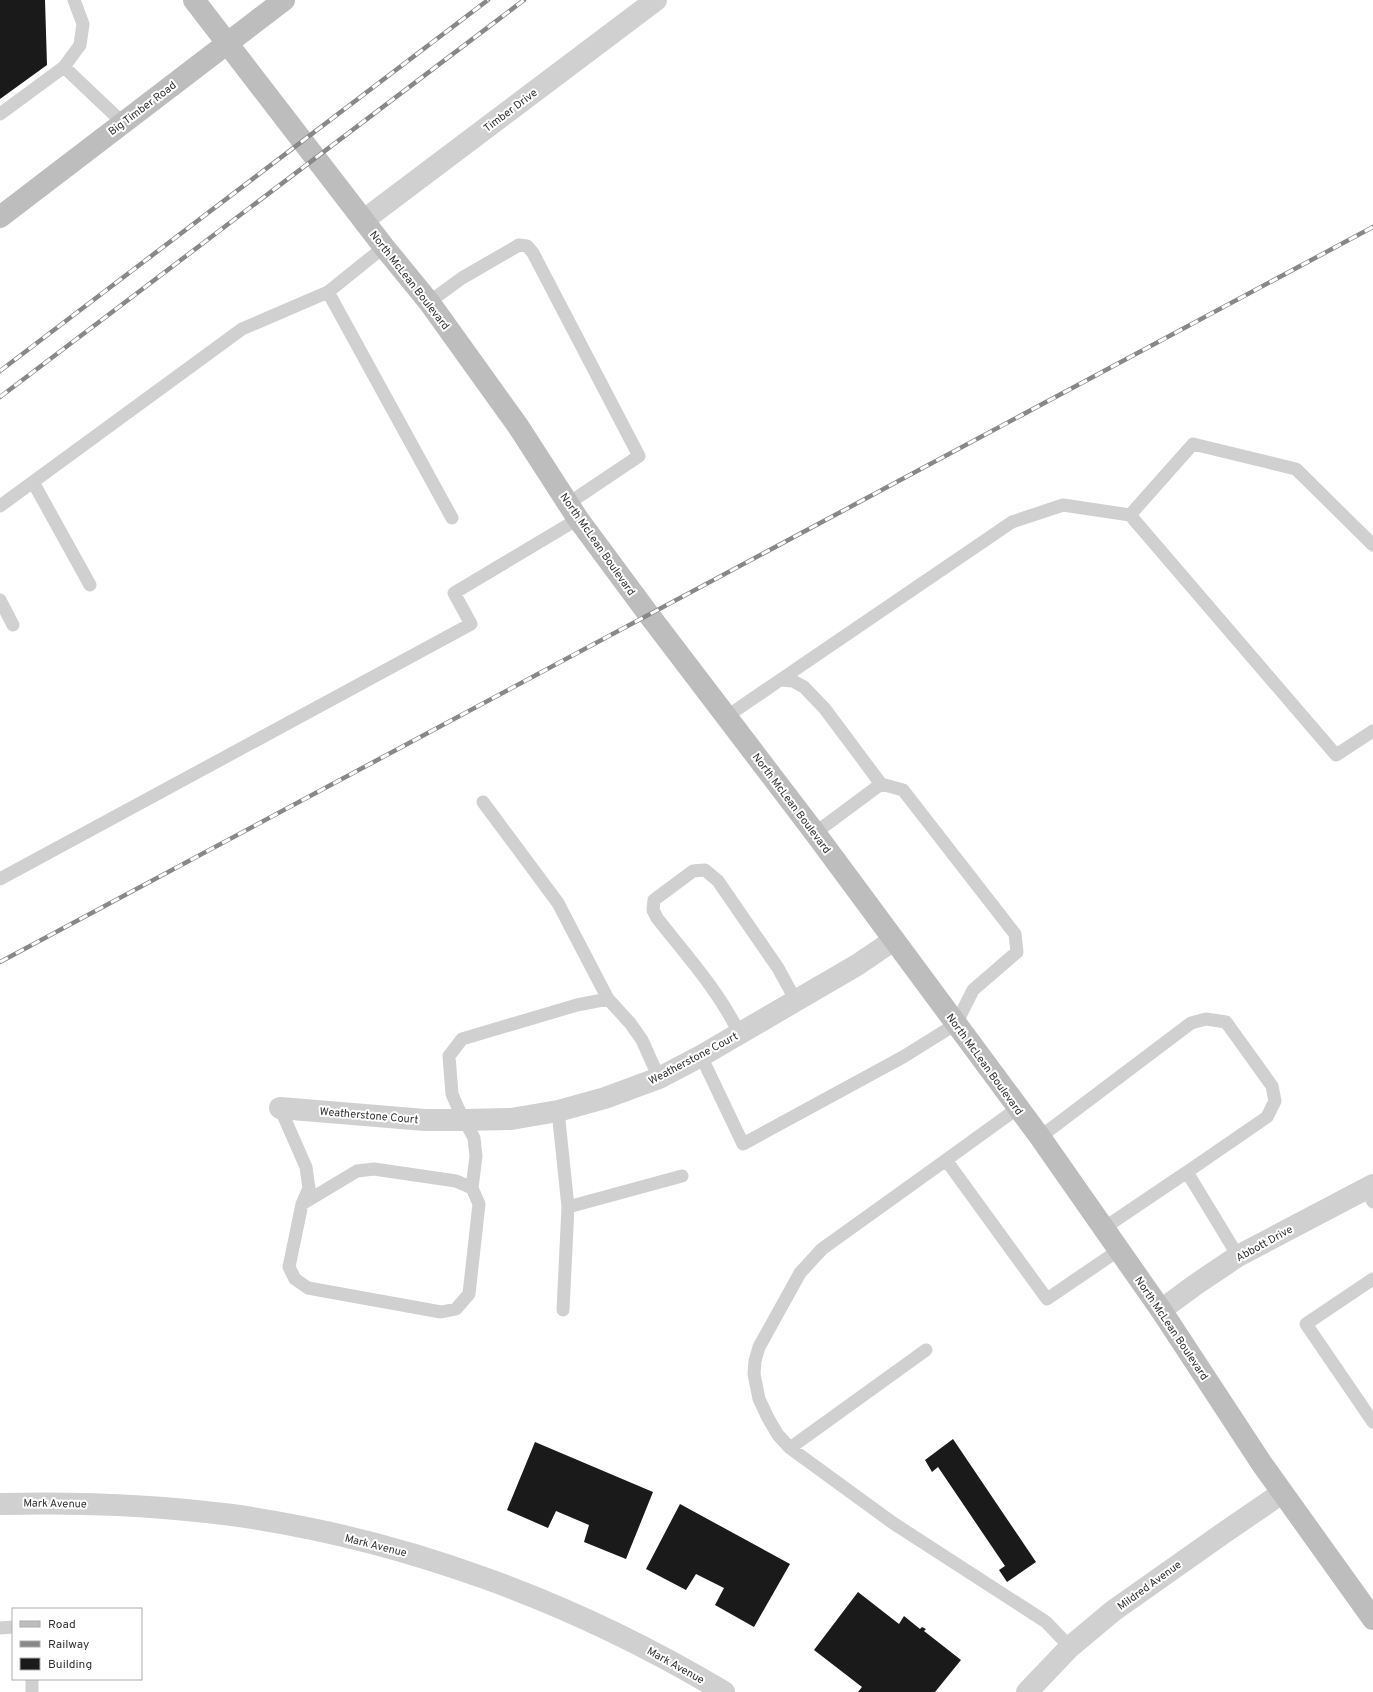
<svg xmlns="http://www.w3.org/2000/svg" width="1373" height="1692" viewBox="0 0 1373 1692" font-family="Overpass,sans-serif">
<rect width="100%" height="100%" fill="#fff"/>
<!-- building -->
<path fill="#1a1a1a" d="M0 0H45L47 65 0 99Z
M953 1439 1036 1562 1007 1582 999 1570 1005 1566 938 1467 932 1472 925 1460Z
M535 1442 653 1492 626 1559 584 1542 589 1525 556 1511 548 1528 507 1510Z
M680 1504 790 1564 754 1627 715 1605 724 1588 696 1574 686 1590 646 1569Z
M858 1592 899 1624 904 1616 920 1629 922 1627 926 1629 924 1631 961 1660 935 1692H858L862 1687 814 1650Z"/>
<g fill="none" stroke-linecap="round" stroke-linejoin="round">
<!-- service -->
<path stroke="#d0d0d0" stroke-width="13" d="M64 67 80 45 83 24 74 0
M0 114 64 67 123 123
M384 247 328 292 452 518
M429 302 462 278 519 245 527 246 533 253 639 456 569 503
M33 482 90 585
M0 506 242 329 328 292
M1130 515 1193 444 1296 469 1373 545
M0 600 13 625
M780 680 1012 522 1063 505 1130 515 1336 755 1373 731
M726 717 780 680 793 681 804 687 825 709 881 784
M483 802 558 903 608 999
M0 879 471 624 454 593 578 519
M739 1033C719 991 686 955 657 918L653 910 654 900 693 871 705 870 718 881 778 968 796 1001
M701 1056 743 1144 903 1057 956 1024 973 990 1017 952 1015 934 903 790 881 784 815 833
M280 1108 306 1167 308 1182 309 1188 302 1204 289 1267 295 1279 308 1288 441 1312 456 1309 469 1294 479 1204 472 1188 456 1181 374 1169 357 1171 302 1204
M1018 1108 946 1160 1047 1299 1119 1250
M558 1111 568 1207 563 1310
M1040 1137 1191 1023 1206 1019 1226 1022 1272 1086 1275 1101 1267 1117 1187 1172
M946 1160 822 1249 800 1273 759 1347 755 1361 754 1374 759 1399 768 1418 778 1435 790 1448 893 1523 1046 1622 1070 1647
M472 1188 476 1156 474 1138 458 1108 452 1094 449 1056 462 1039 577 1005 608 999 630 1023 642 1040 659 1078
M1366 1189 1373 1202
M568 1207 682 1176
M1104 1228 1187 1172 1238 1256
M1373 1279 1306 1324 1373 1422
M790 1448 926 1350
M0 1628 13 1627
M32 1679V1692"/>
<!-- minor -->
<path stroke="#d0d0d0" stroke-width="22" d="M364 220 656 0
M280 1108 425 1120H464L511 1119 558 1111 605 1098 659 1078 701 1056 857 965 894 940
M1161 1310 1195 1285 1238 1256 1373 1185
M0 1504C78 1502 155 1505 232 1515 405 1539 574 1602 724 1692
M1027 1692 1070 1647 1113 1611 1225 1532 1282 1493"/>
<!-- secondary -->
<path stroke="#bdbdbd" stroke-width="22" d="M194 0 384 247 429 302 518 426 578 519 649 615 815 833 1040 1137 1161 1310 1262 1464 1373 1619
M0 217 284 0"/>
<defs>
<path id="rail" d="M0 371 488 0
M0 397 524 0
M0 962 1373 227"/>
</defs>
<!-- rail casing -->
<use href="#rail" stroke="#888" stroke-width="4.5"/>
<!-- rail -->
<use href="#rail" stroke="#fff" stroke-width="3" stroke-dasharray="9" stroke-linecap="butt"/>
</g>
<g text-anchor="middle" stroke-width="4" stroke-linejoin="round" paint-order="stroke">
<!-- street labels -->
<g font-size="11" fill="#333" stroke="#fff">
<text transform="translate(142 108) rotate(-37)" y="4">Big Timber Road</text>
<text transform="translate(510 110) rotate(-37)" y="4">Timber Drive</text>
<text transform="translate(410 280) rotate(52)" y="4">North McLean Boulevard</text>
<text transform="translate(598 544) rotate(55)" y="4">North McLean Boulevard</text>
<text transform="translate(792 803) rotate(53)" y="4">North McLean Boulevard</text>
<text transform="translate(693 1058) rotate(-28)" y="4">Weatherstone Court</text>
<text transform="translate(985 1064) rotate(54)" y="4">North McLean Boulevard</text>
<text transform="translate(369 1115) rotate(5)" y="4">Weatherstone Court</text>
<text transform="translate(1264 1243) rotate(-29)" y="4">Abbott Drive</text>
<text transform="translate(1172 1328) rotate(56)" y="4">North McLean Boulevard</text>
<text transform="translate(55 1503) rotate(1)" y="4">Mark Avenue</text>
<text transform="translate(376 1545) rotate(14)" y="4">Mark Avenue</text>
<text transform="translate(1149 1585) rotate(-36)" y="4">Mildred Avenue</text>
<text transform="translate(676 1665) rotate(29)" y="4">Mark Avenue</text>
</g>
</g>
<!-- legend -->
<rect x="12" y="1608" width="130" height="72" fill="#ffffff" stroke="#adadad"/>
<rect x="20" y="1621" width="20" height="6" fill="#bdbdbd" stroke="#adadad"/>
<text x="48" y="1628" font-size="12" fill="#333333">Road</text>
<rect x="20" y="1641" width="20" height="6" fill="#888888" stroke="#adadad"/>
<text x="48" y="1648" font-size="12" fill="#333333">Railway</text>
<rect x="20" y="1658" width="20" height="12" fill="#1a1a1a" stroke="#adadad"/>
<text x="48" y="1668" font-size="12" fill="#333333">Building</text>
</svg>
